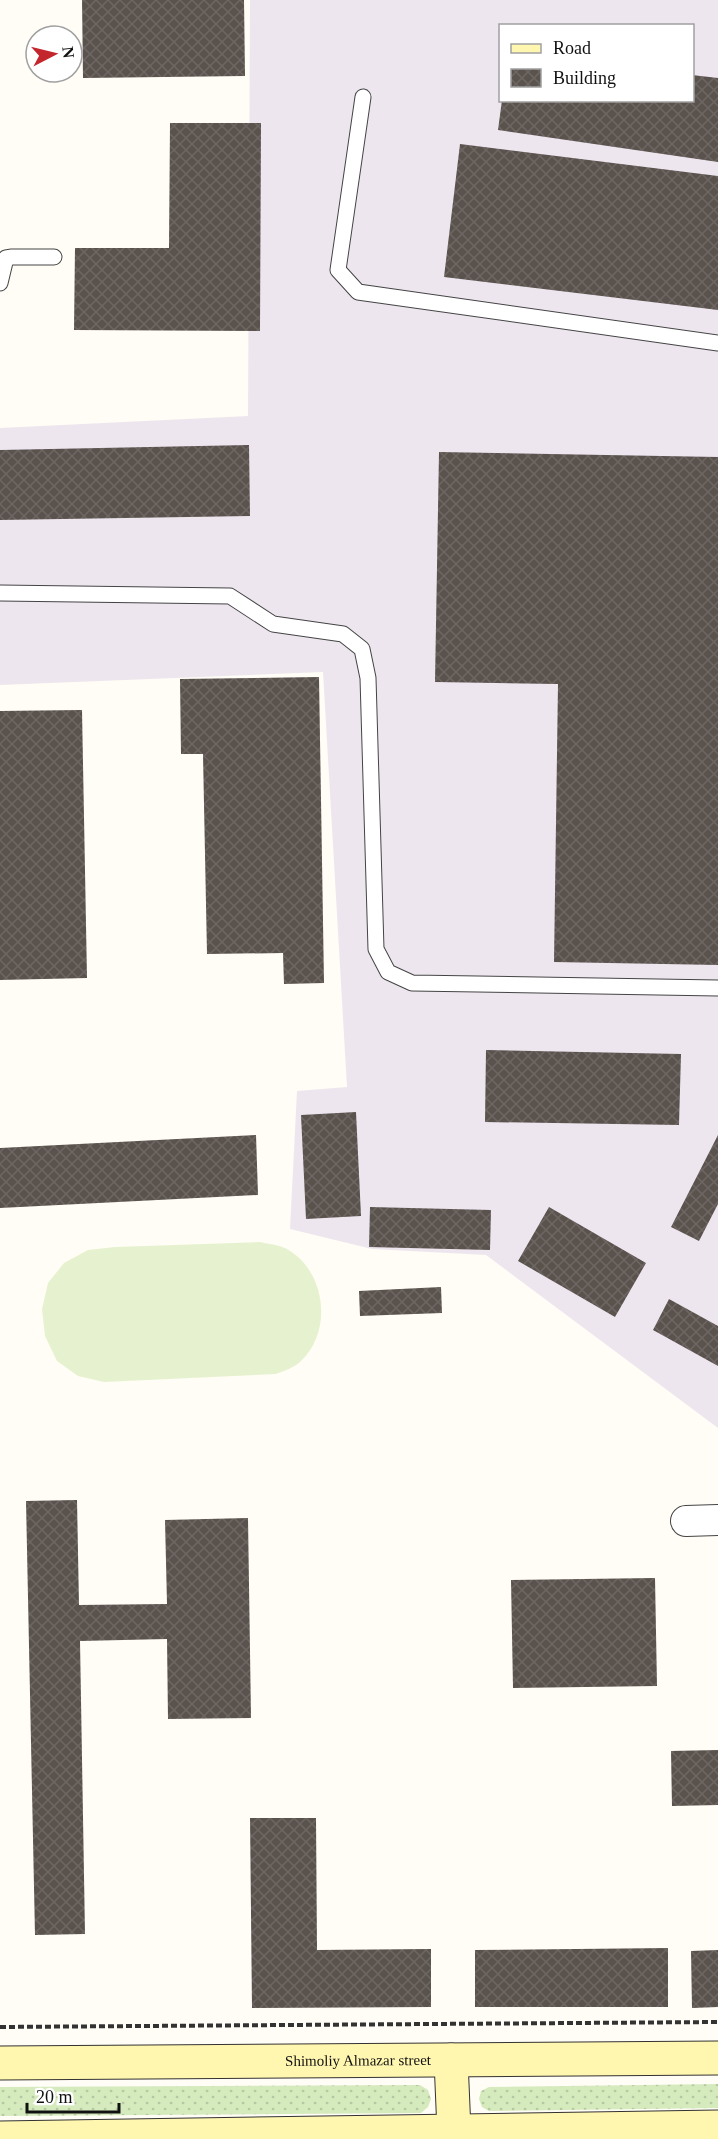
<svg xmlns="http://www.w3.org/2000/svg" width="718" height="2139" viewBox="0 0 718 2139" font-family="'Times New Roman',serif">
<defs>
<pattern id="grass-dots" width="8" height="8" patternUnits="userSpaceOnUse" patternTransform="scale(1.5)"><rect width="8" height="8" fill="#d5ebbd"/><path d="M2 2h.1M6 6h.1" fill="none" stroke="#b6c8a1" stroke-width="1.8" stroke-linecap="round"/></pattern>
<pattern id="building-cross-hatch" width="8" height="8" patternUnits="userSpaceOnUse" patternTransform="scale(1.5)"><rect width="8" height="8" fill="#5a524d"/><path d="M0 0l8 8M0 8l8-8" fill="none" stroke="#6d6662"/></pattern>
</defs>
<rect width="100%" height="100%" fill="#fffdf5"/>
<!-- industrial -->
<path fill="#eee6ef" fill-rule="evenodd" d="M250 0H718V1428L486 1255 372 1249 290 1229 297 1091 347 1087 323 672 0 685V428L248 416ZM500 26H692V100H500Z"/>
<!-- grass -->
<path fill="url(#grass-dots)" d="M718 2084V2108L489 2111 482 2107 479 2099 481 2091 489 2087Z
M420 2085 428 2090 431 2099 428 2107 421 2113 0 2116V2087Z"/>
<!-- pitch -->
<path fill="#e6f2cf" d="M260 1242C268 1244 280 1245 287 1249 326 1271 333 1331 301 1361 295 1367 284 1371 276 1374L104 1382 78 1376 57 1361 45 1336 42 1309 48 1283 64 1263 88 1250 115 1247Z"/>
<!-- building -->
<path fill="url(#building-cross-hatch)" d="M82 0H244L245 76 83 78Z
M692 75 718 78V162L498 130 502 100H692Z
M170 123H261L260 331 74 330 75 248H169Z
M460 144 718 176V310L444 277Z
M249 445 250 516 0 520V450Z
M439 452 718 457V965L554 962 558 684 435 682Z
M319 677 324 983 284 984 283 953 207 954 203 754H181L180 679Z
M82 710 87 978 0 980V711Z
M486 1050 681 1054 679 1125 485 1122Z
M356 1112 361 1216 306 1219 301 1115Z
M256 1135 258 1195 0 1208V1148Z
M718 1135V1204L699 1241 671 1227Z
M370 1207 491 1210 490 1250 369 1247Z
M549 1207 646 1263 615 1317 518 1261Z
M441 1287 442 1313 360 1316 359 1291Z
M669 1299 718 1326V1366L653 1330Z
M77 1500 79 1605 167 1604 165 1520 248 1518 251 1718 168 1719 167 1639 80 1641 85 1934 35 1935 26 1501Z
M655 1578 657 1686 513 1688 511 1580Z
M718 1750V1805L672 1806 671 1751Z
M250 1818H316L317 1950 431 1949V2007L252 2008Z
M668 1948V2007H475V1950Z
M718 1950V2007L692 2008 691 1951Z"/>
<g fill="none" stroke-linecap="round" stroke-linejoin="round">
<defs>
<path id="service" d="M363 97 338 270 358 292 718 343
M0 283 6 258 12 257H54
M0 593 230 596 273 624 343 634 362 649 368 678 376 949 388 972 412 983 718 988"/>
<path id="minor" d="M686 1521 718 1520"/>
<g id="secondary">
<path d="M451 2060 454 2131"/>
<path id="s1" d="M0 2063 718 2058"/>
<path d="M0 2138 718 2127"/>
</g>
</defs>
<!-- service casing -->
<use href="#service" stroke="#444" stroke-width="17"/>
<!-- minor casing -->
<use href="#minor" stroke="#444" stroke-width="32"/>
<!-- secondary casing -->
<use href="#secondary" stroke="#333" stroke-width="35"/>
<!-- path -->
<path stroke="#333" stroke-width="4" stroke-dasharray="6 3" stroke-linecap="butt" d="M0 2027 718 2022"/>
<!-- service -->
<use href="#service" stroke="#fff" stroke-width="15"/>
<!-- minor -->
<use href="#minor" stroke="#fff" stroke-width="30"/>
<!-- secondary -->
<use href="#secondary" stroke="#fff6b0" stroke-width="33"/>
</g>
<g text-anchor="middle" stroke-width="6" stroke-linejoin="round" paint-order="stroke">
<!-- street labels -->
<g font-size="15" fill="#111" stroke="#fff">
<text dy="5" stroke="none"><textPath href="#s1" startOffset="358">Shimoliy Almazar street</textPath></text>
</g>
</g>
<!-- legend -->
<rect x="499" y="24" width="195" height="78" fill="#ffffff" stroke="#a0a0a0" stroke-width="1.5"/>
<rect x="511" y="44" width="30" height="9" fill="#fff6b0" stroke="#a0a0a0" stroke-width="1.5"/>
<text x="553" y="54" font-size="18" fill="#111111">Road</text>
<rect x="511" y="69" width="30" height="18" fill="url(#building-cross-hatch)" stroke="#a0a0a0" stroke-width="1.5"/>
<text x="553" y="84" font-size="18" fill="#111111">Building</text>
<!-- north arrow -->
<g transform="translate(54 54) rotate(83)"><circle r="28" fill="#ffffff" stroke="#a0a0a0" stroke-width="1.5"/>
<path d="M0-4.5L10 22L0 15L-10 22Z" fill="#c4262e"/>
<text y="-9" font-size="16" font-weight="bold" text-anchor="middle" fill="#111111">N</text>
</g>
<!-- scale -->
<path d="M27 2103v9h92v-9" fill="none" stroke="#111111" stroke-width="3"/>
<text x="36" y="2103" font-size="18" fill="#111111" stroke="#ffffff" stroke-width="4.5" paint-order="stroke">20 m</text>
</svg>
